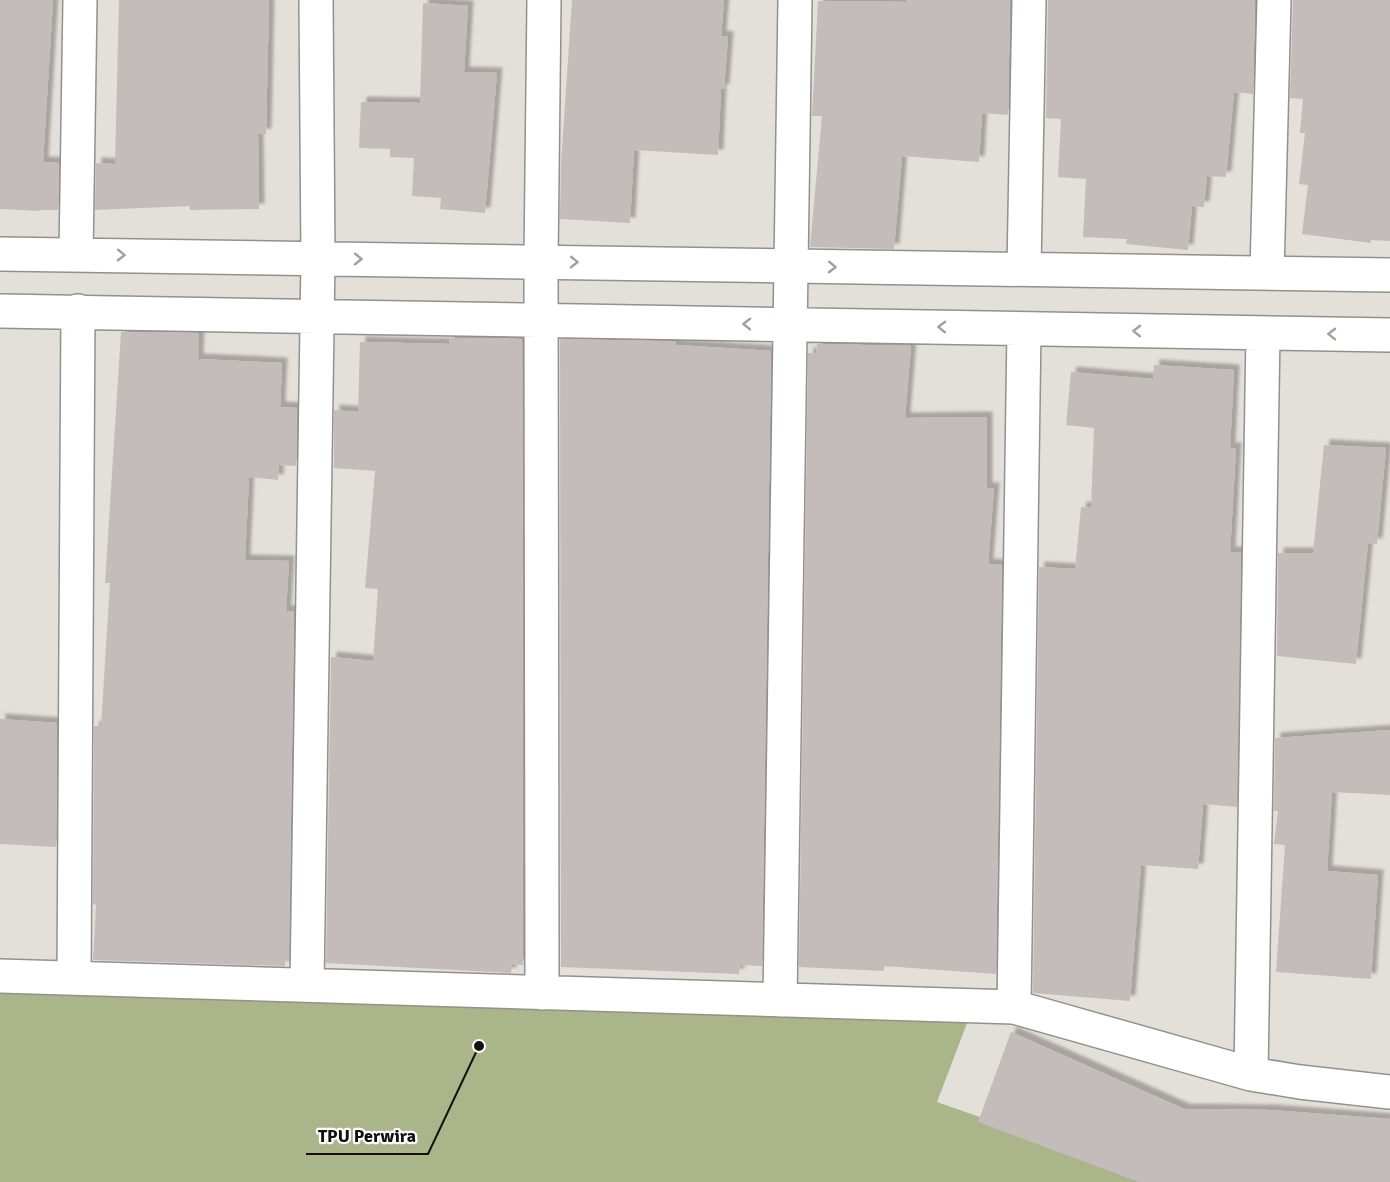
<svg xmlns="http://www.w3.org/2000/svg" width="1390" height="1182" viewBox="0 0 1390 1182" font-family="Signika,sans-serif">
<defs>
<filter id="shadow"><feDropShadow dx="5.5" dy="-5.5" stdDeviation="1.5" flood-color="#0004"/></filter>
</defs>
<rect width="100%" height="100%" fill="#e3dfd9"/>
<!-- green -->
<path fill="#aab589" d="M0 986 980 989 937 1102 1165 1182H0Z"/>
<!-- building -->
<path fill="#c4bcbb" filter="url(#shadow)" d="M0 0H53L43 162 59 163 58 210H41V211L0 209Z
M119 0H269L266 134H258L259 209 190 210V206L95 210 96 163 115 164Z
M572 0H724L721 36 728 37 724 89H721L718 155 634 150 630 223 560 219 561 164Z
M906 0H1010L1008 115 982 113 979 162 902 156 894 249 810 247 822 116H812L818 1 906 2Z
M1048 0H1255L1253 94 1234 92 1226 177 1207 176 1204 207 1192 206 1188 250 1126 244 1127 239 1083 237 1086 179 1058 177 1061 119 1046 118Z
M1293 0H1390V241L1371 240V243L1302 234 1308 185 1299 184 1305 133H1300L1303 99 1290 98Z
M423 3 468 6 464 72 497 73 485 213 440 209 441 198 412 196 414 158 390 157V149L359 148 361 102 420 103Z
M121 332 199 333 198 359 282 363 280 407 297 408 296 466 279 465 278 480 249 477 245 560 289 561 286 611H294L289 960H285V966L93 960 96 905 93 904 94 726H101L110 583H105Z
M449 338 522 339 523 965 512 964 511 973 326 963 331 657 373 661 378 589 365 588 375 471 334 468V410L358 412 360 342 449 344Z
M560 339 658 341 676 342V345L771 351 762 966 740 965 739 974 561 967Z
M817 344 911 346 905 418 987 417V488H994L988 564 1002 565 996 974 884 966V971L799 967 808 353H816Z
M1154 365 1234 370 1230 448H1236L1230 552H1241L1237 807 1203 804 1198 869 1141 865 1130 1001 1033 993 1039 567 1075 569 1081 507 1091 508 1094 428 1066 425 1071 372 1153 379Z
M1324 445 1386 448 1377 544 1368 543 1356 664 1277 656 1278 553H1313Z
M0 719 57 723 56 847 0 844Z
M1390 730V795L1332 792 1327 871 1378 875 1371 979 1276 972 1285 845 1274 844 1278 811H1274L1275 738Z
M1011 1032 1184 1109 1270 1110 1390 1119V1182H1139L978 1122Z"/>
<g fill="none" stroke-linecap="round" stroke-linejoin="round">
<defs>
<path id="street" d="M0 254 1390 275
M76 255 80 0
M1024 269 1029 0
M1267 273 1274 0
M0 311 1390 335
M0 976 1014 1007 1251 1074 1300 1082 1390 1092
M74 978 78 311
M307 985 318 258 316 0
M542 993 541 262 544 0
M780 1000 795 0
M1014 1007 1024 329
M1251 1074 1263 333"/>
</defs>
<!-- street casing -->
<use href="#street" stroke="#94908a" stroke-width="36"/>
<!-- street -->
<use href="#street" stroke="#fff" stroke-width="33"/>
</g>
<!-- one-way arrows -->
<defs><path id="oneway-chevron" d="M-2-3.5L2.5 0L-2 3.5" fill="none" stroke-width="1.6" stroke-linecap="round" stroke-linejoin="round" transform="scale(1.5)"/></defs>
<g stroke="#a1a09f">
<use href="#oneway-chevron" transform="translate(121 255) rotate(1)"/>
<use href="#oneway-chevron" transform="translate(358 259) rotate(1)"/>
<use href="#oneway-chevron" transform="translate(574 262) rotate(1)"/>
<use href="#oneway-chevron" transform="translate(832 267) rotate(1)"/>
<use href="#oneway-chevron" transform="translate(747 324) rotate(-179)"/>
<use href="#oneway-chevron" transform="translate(942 327) rotate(-179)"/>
<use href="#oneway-chevron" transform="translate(1137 331) rotate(-179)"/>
<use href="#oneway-chevron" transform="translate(1332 334) rotate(-179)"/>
</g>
<!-- callouts -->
<path fill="none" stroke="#13110f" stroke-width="2" d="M479 1046L428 1154H306"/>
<circle fill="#13110f" stroke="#fff" stroke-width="2" cx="479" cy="1046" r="6"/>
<g font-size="18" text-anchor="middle" font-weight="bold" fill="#13110f" stroke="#fff" stroke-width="4.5" stroke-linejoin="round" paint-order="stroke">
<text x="367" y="1142">TPU Perwira</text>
</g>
</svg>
